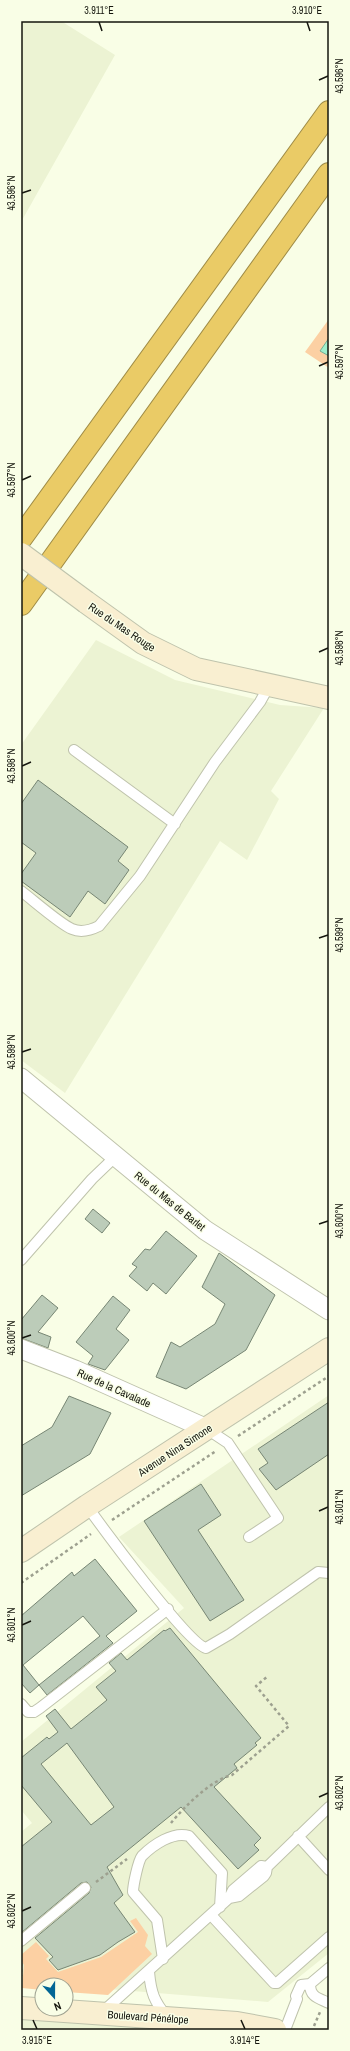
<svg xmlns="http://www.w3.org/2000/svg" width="350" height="2051" viewBox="0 0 350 2051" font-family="'Archivo Narrow',sans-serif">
<rect width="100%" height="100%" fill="#f9fee6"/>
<!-- built -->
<path fill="#ecf3d3" d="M21 21H61L115 55 21 222Z
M96 640 175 680 280 705 324 708 271 791 279 799 247 860 220 841 65 1093 21 1060V745Z
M329 1395V1953L268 2002 21 1982V1832L32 1823 21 1810V1742L184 1608 119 1537Z
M21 2011 201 2030H21Z"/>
<!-- green -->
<path fill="#fcd0a3" d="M329 319V368L305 352Z
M136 1918 148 1935 145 1946 152 1954 108 1995 66 1992V1985H42V1990L22 1988 24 1965 21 1960V1955L36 1942 49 1956 46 1959 58 1972 101 1957 138 1932 130 1921Z"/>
<!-- water -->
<path fill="#9eefcc" stroke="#75ae93" d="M329 338V356L320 351Z"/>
<!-- building -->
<path fill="#bcccb9" stroke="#778674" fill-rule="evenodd" d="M38 780 128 847 118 861 129 870 105 904 88 891 70 917 21 881V874L36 853 21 842V804Z
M93 1209 110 1223 102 1233 85 1219Z
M166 1231 197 1256 166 1294 153 1283 147 1291 129 1276 137 1267 132 1264 145 1249 150 1250Z
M219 1253 275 1295 246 1350 186 1389 156 1377 171 1342 180 1347 215 1324 225 1304 202 1287Z
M42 1295 58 1308 38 1332 51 1337 48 1348 21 1338V1320Z
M113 1296 130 1310 116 1329 129 1340 105 1370 88 1364 93 1356 76 1342Z
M69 1396 111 1413 90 1454 21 1496V1446L52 1427Z
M329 1402V1454L276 1490 259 1469 268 1463 258 1449Z
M201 1484 221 1515 198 1530 244 1600 210 1621 144 1521Z
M95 1559 137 1611 106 1636 113 1643 47 1695 39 1685 100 1636 83 1616 23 1665 39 1685 30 1693 21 1683V1616L72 1572 74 1576Z
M170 1628 261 1738 255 1743 257 1745 234 1764 237 1768 214 1787 261 1838 254 1845 259 1850 238 1869 181 1807 107 1867 123 1895 114 1903 135 1932 118 1942 100 1955 58 1970 49 1960 53 1957 35 1938 89 1893 91 1887 87 1882 81 1883 21 1933V1847L52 1822 21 1785V1758L47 1737 49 1739 58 1732 46 1716 55 1709 71 1729 107 1700 96 1687 116 1671 109 1663 121 1653 127 1660 164 1630 165 1631ZM67 1743 114 1807 91 1825 41 1764Z"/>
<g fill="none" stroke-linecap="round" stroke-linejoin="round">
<defs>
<path id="lane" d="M74 750 175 824
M21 891C33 900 60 924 72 929 81 933 91 930 99 926L140 876 215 762 260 702 270 684
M21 1260 92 1179 116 1156
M207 1429 228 1443 278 1518 249 1537
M87 1506C102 1527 188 1644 206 1648L230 1634 318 1572 329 1573
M21 1704 28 1712H34L40 1708 168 1609
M298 1836 329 1870
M229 1898 239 1896 264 1876 266 1873 267 1867 329 1807
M211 1915 274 1983H277L329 1937
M21 1941 85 1888
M163 1959 157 1920 133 1892C133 1886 138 1861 142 1856 153 1845 173 1831 189 1836L222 1873 220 1907
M149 1972C151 1993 154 2001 167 2017
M310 1984C310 1997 318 1998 329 2003
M102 2010 108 2007 229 1898 233 1890 261 1866 267 1867
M285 2030 297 1999 296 1996 301 1985 310 1984 329 1968"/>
<path id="street" d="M21 1078 205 1230 329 1310
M21 1349 75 1370 207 1429"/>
<path id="secondary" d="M86 602 143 643 196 669 329 698
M21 1551 87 1506 329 1349
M21 2008 237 2023 275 2030"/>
<path id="highway" d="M21 538 329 112
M21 604 329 174"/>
</defs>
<!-- lane casing -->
<use href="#lane" stroke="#bfc3ac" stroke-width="12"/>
<!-- street casing -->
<use href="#street" stroke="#bfc3ac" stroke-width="21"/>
<!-- secondary casing -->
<use href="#secondary" stroke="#bfc3ac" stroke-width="24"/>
<!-- highway casing -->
<use href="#highway" stroke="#9f8c47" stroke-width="24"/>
<!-- path -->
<path stroke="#9da08f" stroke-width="2.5" stroke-dasharray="3 3" stroke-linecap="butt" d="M238 1436 329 1376
M112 1520 216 1451
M21 1583 91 1534
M171 1823C185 1806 211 1780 232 1775L289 1726 256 1686 268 1676
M96 1882 127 1859
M21 1963V1976
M314 2026 320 2012"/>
<!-- lane -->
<use href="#lane" stroke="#fff" stroke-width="10"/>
<!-- street -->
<use href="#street" stroke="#fff" stroke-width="19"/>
<!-- secondary -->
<use href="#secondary" stroke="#f9efd1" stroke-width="22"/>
<!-- highway -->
<use href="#highway" stroke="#eacb66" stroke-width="22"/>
<defs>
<path id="secondary-bridge" d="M21 554 86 602"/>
</defs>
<!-- secondary-bridge casing -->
<use href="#secondary-bridge" stroke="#bfc3ac" stroke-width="24" stroke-linecap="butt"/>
<!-- secondary-bridge -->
<use href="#secondary-bridge" stroke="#f9efd1" stroke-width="22"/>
</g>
<!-- ticks -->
<path fill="none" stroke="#15160e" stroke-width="1.5" d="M99 22 102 31M307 22 310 31M319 80 328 76M22 193 31 190M319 366 328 362M22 480 31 476M319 652 328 648M22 766 31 762M319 938 328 935M22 1052 31 1049M319 1224 328 1221M22 1338 31 1335M319 1511 328 1507M22 1625 31 1621M319 1797 328 1793M22 1911 31 1907M33 2020 37 2029M241 2020 245 2029"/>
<g text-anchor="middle" stroke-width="3" stroke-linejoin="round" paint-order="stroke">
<!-- street labels -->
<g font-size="11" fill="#15160e" stroke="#f9fee6">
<text transform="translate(122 627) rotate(34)" y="4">Rue du Mas Rouge</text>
<text transform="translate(170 1201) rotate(39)" y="4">Rue du Mas de Barlet</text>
<text transform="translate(114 1388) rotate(24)" y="4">Rue de la Cavalade</text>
<text transform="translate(175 1450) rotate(-33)" y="4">Avenue Nina Simone</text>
<text transform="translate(148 2017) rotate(4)" y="4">Boulevard Pénélope</text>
</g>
</g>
<!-- border -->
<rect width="350" height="2051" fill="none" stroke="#f9fee6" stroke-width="44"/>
<!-- north arrow -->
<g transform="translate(54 1997) rotate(159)"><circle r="19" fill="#f9fee6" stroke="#9ea190"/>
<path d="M0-3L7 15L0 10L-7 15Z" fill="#026695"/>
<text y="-6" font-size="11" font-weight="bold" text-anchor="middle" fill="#15160e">N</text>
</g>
<rect x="22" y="22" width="306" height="2007" fill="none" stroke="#15160e" stroke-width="1.5"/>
<g font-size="10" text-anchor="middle" fill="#15160e">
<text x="99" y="14">3.911°E</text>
<text x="307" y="14">3.910°E</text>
<text transform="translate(339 76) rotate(-90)" y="4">43.596°N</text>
<text transform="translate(11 193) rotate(-90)" y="4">43.596°N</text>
<text transform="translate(339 362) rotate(-90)" y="4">43.597°N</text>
<text transform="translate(11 480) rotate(-90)" y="4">43.597°N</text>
<text transform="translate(339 648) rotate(-90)" y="4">43.598°N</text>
<text transform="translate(11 766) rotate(-90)" y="4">43.598°N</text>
<text transform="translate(339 935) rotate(-90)" y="4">43.599°N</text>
<text transform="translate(11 1052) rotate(-90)" y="4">43.599°N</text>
<text transform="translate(339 1221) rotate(-90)" y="4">43.600°N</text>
<text transform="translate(11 1338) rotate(-90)" y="4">43.600°N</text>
<text transform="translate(339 1507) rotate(-90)" y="4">43.601°N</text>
<text transform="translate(11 1625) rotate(-90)" y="4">43.601°N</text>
<text transform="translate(339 1793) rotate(-90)" y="4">43.602°N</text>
<text transform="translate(11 1911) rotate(-90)" y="4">43.602°N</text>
<text x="37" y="2044">3.915°E</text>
<text x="245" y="2044">3.914°E</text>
</g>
</svg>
